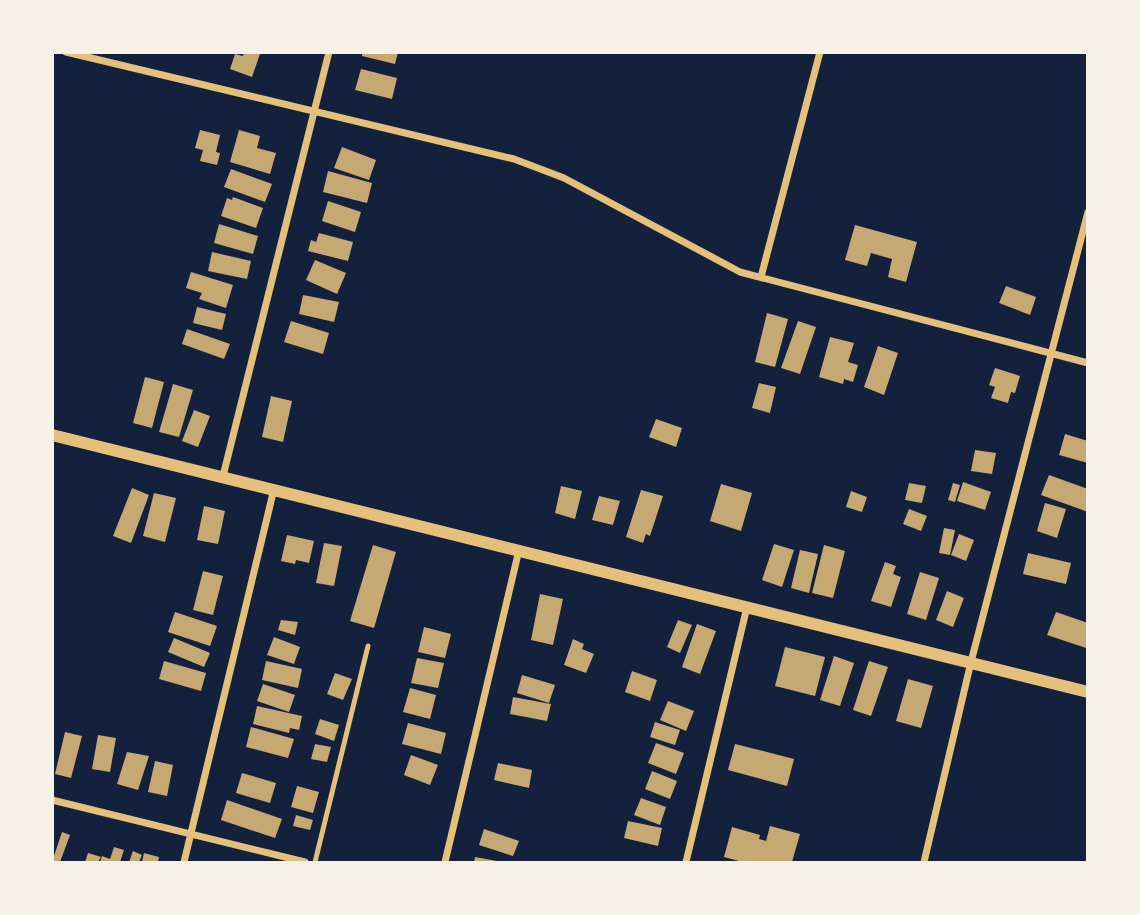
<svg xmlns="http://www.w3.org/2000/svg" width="1140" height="915" viewBox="0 0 1140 915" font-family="Cabin,sans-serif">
<rect width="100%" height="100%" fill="#14213d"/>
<!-- building -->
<path fill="#c6a872" d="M244 52 260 54 252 77 230 69 235 54 243 56Z
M362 52H398L395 64 362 56Z
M361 69 397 78 392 99 355 90Z
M200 130 220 135 216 152 220 153 217 165 200 161 203 150 195 148Z
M239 130 260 136 257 148 276 153 270 174 230 162Z
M342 147 376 160 369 180 334 168Z
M231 169 272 184 265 202 224 187Z
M328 171 372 183 367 203 323 192Z
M233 197 263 208 256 228 221 216 227 198 232 200Z
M328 201 361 212 355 232 322 221Z
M219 224 258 236 253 254 214 243Z
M855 225 917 242 906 282 888 277 892 259 871 253 867 266 845 260Z
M319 233 353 242 348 261 308 251 311 240 316 242Z
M212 252 251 261 247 279 208 271Z
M315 260 346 273 337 294 306 280Z
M191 272 233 285 226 308 199 299 202 293 186 288Z
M1006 286 1036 297 1030 315 999 303Z
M303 295 339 302 334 322 299 314Z
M197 307 226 314 222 330 193 323Z
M767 313 788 319 775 367 755 362Z
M291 321 329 333 323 354 284 342Z
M798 321 816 327 800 374 781 368Z
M187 329 230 344 224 359 182 344Z
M830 337 854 343 848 362 858 365 853 382 844 379 843 384 819 377Z
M878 346 898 353 884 395 864 387Z
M995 368 1020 376 1015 393 1011 392 1008 403 991 398 995 387 989 385Z
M145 377 164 382 152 428 133 423Z
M759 383 776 387 770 413 752 408Z
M173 384 193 390 179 437 159 432Z
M271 396 292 401 283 442 262 437Z
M194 410 210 416 198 447 182 441Z
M656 419 682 428 676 447 649 437Z
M1065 434 1088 441V463L1059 455Z
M975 450 996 453 992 474 971 471Z
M1049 475 1088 489V512L1041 495Z
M963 482 991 492 985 510 957 501Z
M909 483 926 486 922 503 905 500Z
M953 483 960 485 955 502 948 500Z
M721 484 752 493 741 531 710 521Z
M561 486 582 491 575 519 555 513Z
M132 488 149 495 131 543 113 536Z
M641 490 663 496 650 536 646 534 643 543 626 537Z
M851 491 867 497 862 512 846 507Z
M154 493 176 498 165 542 143 536Z
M599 496 620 501 613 525 592 520Z
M1045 503 1066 509 1057 538 1037 531Z
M204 506 225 511 218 544 197 540Z
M909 509 927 516 921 531 903 524Z
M944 528 955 530 950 555 939 553Z
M959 534 974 540 966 561 951 555Z
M287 535 314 541 309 563 296 560 295 564 281 561Z
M324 543 342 546 334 586 316 583Z
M774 544 794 550 782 587 762 580Z
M373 545 396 552 374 628 350 621Z
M824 545 845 551 833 598 812 593Z
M800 550 818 554 809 593 791 588Z
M1028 553 1071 563 1066 584 1023 574Z
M885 562 896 566 893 574 901 577 891 607 871 601Z
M203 571 223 576 213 615 193 610Z
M920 572 939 578 926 620 907 614Z
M947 591 964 598 953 627 936 620Z
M540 594 563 599 553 645 531 640Z
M175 612 217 626 210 646 168 632Z
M1056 612 1088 623 1086 648 1047 635Z
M281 620 298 622 295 635 278 630Z
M678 620 692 625 680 653 667 647Z
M697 624 716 631 700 674 682 667Z
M424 627 451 634 445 658 418 652Z
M274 637 300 647 294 664 267 655Z
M174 638 210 653 204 667 168 652Z
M573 639 584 644 582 649 594 654 586 673 564 665Z
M785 647 825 657 815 696 775 686Z
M834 656 854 663 840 706 820 700Z
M417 658 444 663 438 688 411 683Z
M164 661 206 673 201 691 159 679Z
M266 661 302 669 298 688 262 680Z
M869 661 888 667 871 716 853 710Z
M632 671 657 680 650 701 625 692Z
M335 673 352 679 343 700 327 694Z
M522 675 555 685 549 703 517 693Z
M908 679 933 686 921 728 896 721Z
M263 684 295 695 289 712 257 701Z
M410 688 436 695 430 719 403 712Z
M513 697 551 704 547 721 510 714Z
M668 701 694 711 686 731 660 720Z
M257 706 302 716 299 730 290 728 289 733 253 724Z
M320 719 339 725 334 741 315 734Z
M655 722 680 730 675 745 650 737Z
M408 723 446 733 441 754 402 744Z
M251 727 294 739 288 758 246 747Z
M65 732 82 736 71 778 55 774Z
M98 735 116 738 110 772 92 769Z
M656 743 684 753 676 774 648 763Z
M315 744 331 747 327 762 311 759Z
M735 744 794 759 787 786 728 770Z
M127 752 149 756 138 790 117 784Z
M411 755 438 765 430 785 404 775Z
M155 761 173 765 167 796 148 792Z
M498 763 532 770 529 788 494 780Z
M652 771 677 781 670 799 645 789Z
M242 773 276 783 270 803 236 793Z
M297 786 319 792 313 813 291 807Z
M641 798 666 807 660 825 634 815Z
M227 800 282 819 275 838 221 820Z
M296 815 313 820 310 830 293 826Z
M628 821 662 828 658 846 624 838Z
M770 826 800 834 792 862H738L739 861 724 857 732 827 760 835 759 839 766 841Z
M484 829 519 841 513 856 479 845Z
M62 832 70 835 60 862H52Z
M114 847 124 850 120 862H100L102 856 110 859Z
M133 851 142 855 139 862H129Z
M88 853 101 857 98 862H85Z
M144 853 159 857 158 862H142Z
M475 857 497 861V862H474Z"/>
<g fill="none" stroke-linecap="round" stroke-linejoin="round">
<!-- service -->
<path stroke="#e5c07b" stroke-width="5" d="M315 862 368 646"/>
<!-- minor -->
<path stroke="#e5c07b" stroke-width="7" d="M66 52 514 159 564 178 740 272 1088 363
M761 277 820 52
M223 476 329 52
M52 800 305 862
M184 862 274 489
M445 862 519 550
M686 862 747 607
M924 862 971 662 1088 212"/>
<!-- tertiary -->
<path stroke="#e5c07b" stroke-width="12" d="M52 435 1088 692"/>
</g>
<!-- border -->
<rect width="1140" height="915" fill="none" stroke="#f6f1e7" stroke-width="108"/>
</svg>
